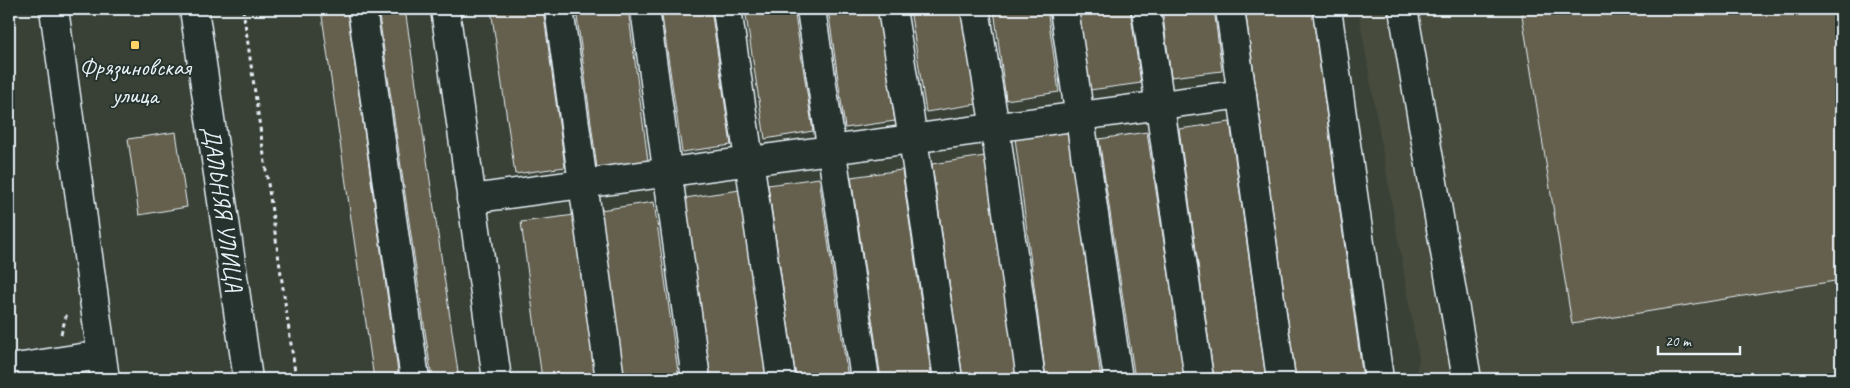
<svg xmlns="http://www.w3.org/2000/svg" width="1850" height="388" viewBox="0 0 1850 388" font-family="Caveat,sans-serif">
<rect width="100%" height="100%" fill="#394137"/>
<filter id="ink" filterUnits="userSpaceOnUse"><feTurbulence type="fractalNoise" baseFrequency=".02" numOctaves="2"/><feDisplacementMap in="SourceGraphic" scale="10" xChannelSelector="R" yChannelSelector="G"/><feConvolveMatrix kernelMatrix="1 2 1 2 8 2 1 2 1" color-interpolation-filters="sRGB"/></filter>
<g filter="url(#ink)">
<!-- built -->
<path fill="#464b3e" d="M1358 9H1841V379H1414L1419 360Z"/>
<!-- building -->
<path fill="#65614e" stroke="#e8f1f8" d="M321 9H347L399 379H374Z
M378 9H405L459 379H432Z
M491 9H543L565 167 515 174Z
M576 9H628L648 161 597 168Z
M661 9H711L731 145 682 152Z
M745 9H794L813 131 765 139Z
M828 9H878L895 121 845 128Z
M910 9H963L977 104 926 112Z
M994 9H1047L1059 92 1006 100Z
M1078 9H1130L1141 83 1090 90Z
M1162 9H1214L1222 71 1171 77Z
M1245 9H1312L1363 379H1296Z
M1521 9H1841V280L1572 324Z
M1230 122 1266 379H1214L1179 129Z
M176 132 187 207 139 215 128 139Z
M1069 132 1101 379H1046L1015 138Z
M1147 132 1185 379H1135L1099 139Z
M985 156 1018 379H963L932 164Z
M902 170 932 379H881L851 177Z
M819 178 848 379H796L768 185Z
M740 190 767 379H711L685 198Z
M654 202 679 379H624L600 210Z
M575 215 596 379H542L521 222Z"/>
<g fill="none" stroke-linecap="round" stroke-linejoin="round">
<defs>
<g id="minor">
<path d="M54 9 105 379"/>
<path id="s1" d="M194 9 248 379"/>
<path d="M362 9 415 379"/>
<path d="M445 9 497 379"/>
<path d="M559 9 610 379"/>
<path d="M645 9 696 379"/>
<path d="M727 9 781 379"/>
<path d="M811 9 865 379"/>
<path d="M892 9 913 139 948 379"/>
<path d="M975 9 995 128 1031 379"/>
<path d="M1064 9 1118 379"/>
<path d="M1146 9 1199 379"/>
<path d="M1230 9 1281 379"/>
<path d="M1327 9 1379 379"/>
<path d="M1403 9 1467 379"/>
<path d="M471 199 1242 94"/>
<path d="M9 369 101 355"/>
</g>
</defs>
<!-- minor casing -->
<use href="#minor" stroke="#e8f1f8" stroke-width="31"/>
<!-- path -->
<path stroke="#e8f1f8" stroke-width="3" stroke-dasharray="4 4" stroke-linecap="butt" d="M243 9 296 379
M61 334 67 313"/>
<!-- minor -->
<use href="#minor" stroke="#26332d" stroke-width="28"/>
</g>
</g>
<!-- markers -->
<rect fill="#ffd166" stroke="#26332d" stroke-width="2" x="130" y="40" width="10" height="10" rx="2.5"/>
<g text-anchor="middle" stroke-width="4" stroke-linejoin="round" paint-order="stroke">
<!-- poi labels -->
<g font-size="24" fill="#e8f1f8" stroke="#26332d">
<text x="135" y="75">Фрязиновская<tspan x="135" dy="28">улица</tspan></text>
</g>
<!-- street labels -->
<g font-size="24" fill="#e8f1f8" stroke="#26332d">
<text dy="8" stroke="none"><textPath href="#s1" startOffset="202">ДАЛЬНЯЯ УЛИЦА</textPath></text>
</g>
</g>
<!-- margin -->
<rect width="1850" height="388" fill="none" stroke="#26332d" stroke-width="30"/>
<rect x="15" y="15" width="1820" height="358" fill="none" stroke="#e8f1f8" stroke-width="2" filter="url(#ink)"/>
<!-- scale -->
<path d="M1658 346v8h82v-8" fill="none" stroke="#e8f1f8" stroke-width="2.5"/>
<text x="1665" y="346" font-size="15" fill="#e8f1f8" stroke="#26332d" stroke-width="4" paint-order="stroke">20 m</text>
</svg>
